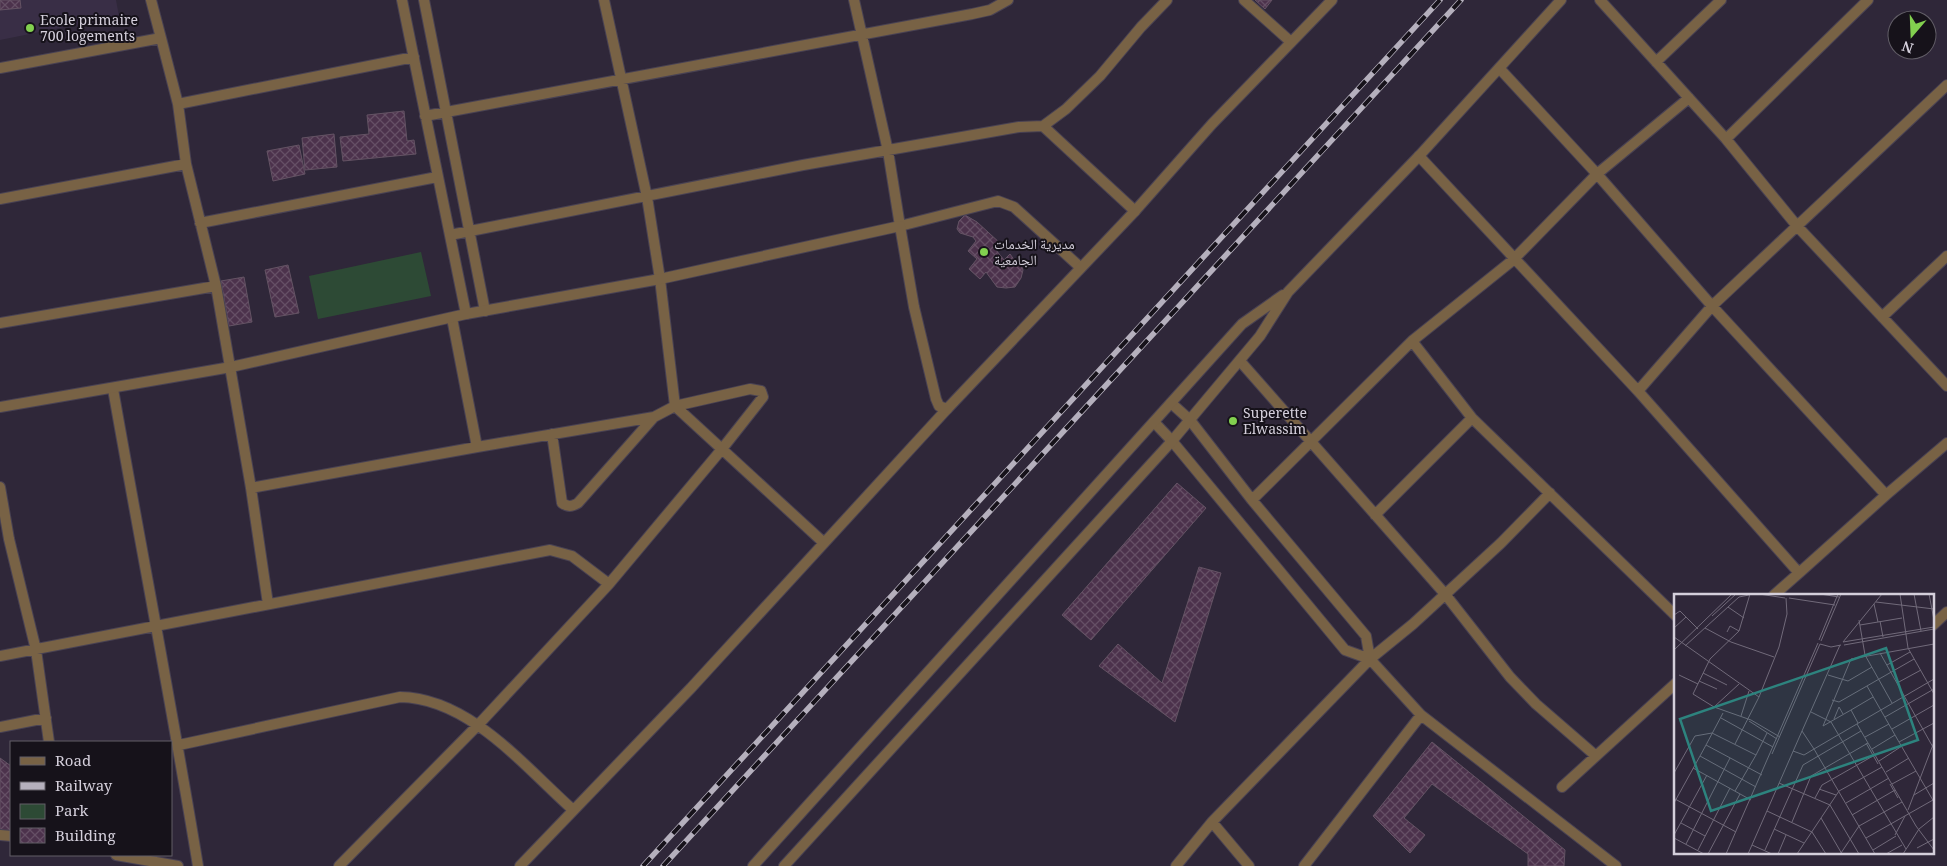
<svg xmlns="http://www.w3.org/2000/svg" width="1947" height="866" viewBox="0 0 1947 866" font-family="Georgia,'Noto Naskh Arabic',serif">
<defs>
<pattern id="building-cross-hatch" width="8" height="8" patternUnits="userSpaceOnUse" patternTransform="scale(1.25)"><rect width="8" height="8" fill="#4c324c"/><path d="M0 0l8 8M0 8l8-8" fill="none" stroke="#654f65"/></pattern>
</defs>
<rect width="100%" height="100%" fill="#2f2739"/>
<!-- built -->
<path fill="#392e46" d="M0 0H116L119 16 0 40Z"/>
<!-- green -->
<path fill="#2d4a35" d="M421 252 431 296 318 319 309 276Z"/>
<!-- building -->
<path fill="url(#building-cross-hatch)" stroke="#645364" d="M0 0H20L21 8 0 10Z
M1255 0H1272L1265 9Z
M404 111 407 141 414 140 416 154 343 161 340 137 369 134 367 115Z
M334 134 337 167 305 170 302 138Z
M299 145 305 174 273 181 267 151Z
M965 215 977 222 1001 244 996 250 1004 260 1010 254 1015 261 1018 258 1023 270 1021 278 1015 287 1006 288 997 287 986 272 980 279 969 269 977 259 968 251 976 241 973 237 960 233 957 229 959 221Z
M288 265 299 313 275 317 265 270Z
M244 277 252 322 229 326 221 281Z
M1177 483 1206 508 1091 640 1062 615Z
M1199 567 1221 573 1175 722 1099 666 1118 644 1162 683Z
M1432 742 1565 850 1564 866H1528V854L1432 784 1404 818 1425 835 1410 853 1373 816Z
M0 758 11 766V830L0 831Z"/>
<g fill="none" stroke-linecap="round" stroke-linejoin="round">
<defs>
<path id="minor" d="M402 0 466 314
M424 0 485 311
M604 0 647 197 660 279 675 406 823 542
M854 0 888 151 900 226 998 201 1014 207 1080 267
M1244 0 1291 42
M1600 0 1726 139 1797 226 1947 386
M161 38 178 104 186 164 216 286 251 488 268 604
M1656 62 1721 0
M0 68 161 38 151 0
M1500 69 1597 174 1712 306 1886 495 1947 443
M178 104 414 57
M425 116 972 14 990 10 1008 0
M1043 126 1135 211
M1726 139 1868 0
M1419 156 1638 391 1799 573 1886 495
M0 199 186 164
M200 223 437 177
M450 235 803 165 1019 127 1043 126 1066 109 1100 76 1141 27 1167 0
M1882 317 1947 256
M0 323 216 286
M1240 361 1445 594 1510 677 1536 704 1596 756
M113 389C141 548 172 707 198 866
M1638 391 1712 306 1947 85
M1171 403 1190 420 1252 500 1366 636 1370 659
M1154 422 1172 441 1345 650 1370 659 1421 715 1616 866
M552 434 562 503C568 507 571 507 578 503L654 417
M0 487 9 539 36 650 49 742
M251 488 477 447
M1252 500 1412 341
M1375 515 1472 418
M1774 595 1799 573
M1676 616 1472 418 1412 341 1513 260 1597 174 1689 98
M1933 625 1947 612
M0 656 550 550 572 556 609 584
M0 727 46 718
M179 745 400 697C469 698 524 766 572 809
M1562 787 1676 683
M1212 822 1249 866
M0 835 11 836
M116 855 178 866
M339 866 479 724 609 584 722 449 763 397 761 391 750 389 675 406 654 417 477 447 452 318
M520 866 691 688 947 409
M1176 866 1212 822 1370 659 1413 624 1501 543 1550 493
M1304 866 1421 715"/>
<path id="tertiary" d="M0 407 231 367 466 314 660 279 900 226 914 307 936 399 939 406 947 409 1135 211 1212 124 1332 0
M753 866 1242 324 1283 295
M784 866 1172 441 1260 336 1288 292 1419 156 1561 0"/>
</defs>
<!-- minor casing -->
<use href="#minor" stroke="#494253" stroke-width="12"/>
<!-- tertiary casing -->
<use href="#tertiary" stroke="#494253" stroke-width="12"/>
<!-- minor -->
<use href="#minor" stroke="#786245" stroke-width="10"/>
<!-- tertiary -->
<use href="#tertiary" stroke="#786245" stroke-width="10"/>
<defs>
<path id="rail" d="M643 866 1440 0
M663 866 1461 0"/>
</defs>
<!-- rail casing -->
<use href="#rail" stroke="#b5b0bd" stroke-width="5.5"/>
<!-- rail -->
<use href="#rail" stroke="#16121a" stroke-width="4" stroke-dasharray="11" stroke-linecap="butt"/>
</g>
<!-- markers -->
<g fill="#82d04f" stroke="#16121a" stroke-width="2">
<circle cx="30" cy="28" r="5"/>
<circle cx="984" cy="252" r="5"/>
<circle cx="1233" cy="421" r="5"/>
</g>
<g text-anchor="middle" stroke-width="4" stroke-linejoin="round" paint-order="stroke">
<!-- poi labels -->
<g font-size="14" fill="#d4cfdb" stroke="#16121a" text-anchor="start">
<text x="40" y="25">Ecole primaire<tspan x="40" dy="16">700 logements</tspan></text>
<text x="994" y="249">مديرية الخدمات<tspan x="994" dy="16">الجامعية</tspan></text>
<text x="1243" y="418">Superette<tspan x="1243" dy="16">Elwassim</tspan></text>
</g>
</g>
<!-- overview -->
<g transform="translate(1674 594)">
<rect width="260" height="260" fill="#2f2739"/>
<path fill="none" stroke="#716a7a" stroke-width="1" d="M76 0 65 37 36 65 19 100 40 113 77 126 106 143M85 0 111 4M146 0 165 3M226 0 234 54 260 100M240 0 247 37M255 0 260 26M115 4 161 11M202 8 260 15M200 10 204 28 228 24M54 13 70 24M0 21 6 17 24 35M38 22 62 0M185 26 191 61 218 109M206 27 209 43M186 31 204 28M0 34 12 23M31 34 57 48 100 63M53 38 56 32 65 37M0 43 85 103M145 46 164 0M147 47 167 0M169 48 260 33M169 48 208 0M170 51 260 35M11 52 65 3 75 1M0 56 58 0M206 59 260 155M213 71 236 58M29 79 53 91M5 81 24 90M154 81 174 87 198 73M25 87 43 95M223 89 247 76M193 92 225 148M158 106 165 108 240 65M40 113 65 90M177 116 199 103M137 118 157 128 232 255M67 122 75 97M211 123 260 95M47 124 99 153M160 125 165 113 169 120M75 127 103 145M260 129 225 148 260 208M183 130 242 232 260 256M149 132 177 65 260 50M149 132 177 116 184 129M218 135 260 111M128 137 166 51M191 143 215 130M192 149 204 170M61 150 85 103 105 53 113 20 112 4M32 151 49 119M198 155 221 141M119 157 130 161 140 155 201 260M98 160 146 50 157 53 167 51M82 161 93 139M26 162 32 151 88 181M205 167 228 152M19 174 77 206M212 178 235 164M0 179 21 142 38 139 82 161 61 197M105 189 156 211 185 260M216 190 224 204M218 190 242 177M145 195 162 201M240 201 260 189M141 204 148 191 199 162M1 205 62 238M0 209 26 162 82 193M172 209 215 184M234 216 260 148M93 217 138 238 152 260M178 221 221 196M147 224 168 260M118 228 137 182 194 149M7 229 31 242M100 235 130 249M0 241 33 181M221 241 231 222M0 244 30 260M192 244 259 206M12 250 56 164M78 251 98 260M243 254 260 245M24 256 56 194M91 256 129 171 187 137M199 256 222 242M167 259 185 232 228 208M34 260 66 200M52 260 144 49M74 260 128 137 140 155 260 85M104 260 112 241M123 260 165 197 208 173M212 260 228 251M229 260 245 235 260 223"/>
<path fill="#2d837e" fill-opacity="0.15" stroke="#2d837e" stroke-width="2.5" d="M212 54 244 146 37 217 6 125Z"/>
<rect width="260" height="260" fill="none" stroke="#d4cfdb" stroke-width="2.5"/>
</g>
<!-- legend -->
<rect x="10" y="741" width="162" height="115" fill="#16121a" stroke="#625e67"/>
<rect x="20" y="757" width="25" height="8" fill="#786245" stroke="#625e67"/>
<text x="55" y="766" font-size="15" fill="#d4cfdb">Road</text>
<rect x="20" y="782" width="25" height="8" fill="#b5b0bd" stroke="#625e67"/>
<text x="55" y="791" font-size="15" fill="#d4cfdb">Railway</text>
<rect x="20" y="804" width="25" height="15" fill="#2d4a35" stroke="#625e67"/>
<text x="55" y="816" font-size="15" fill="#d4cfdb">Park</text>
<rect x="20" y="828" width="25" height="15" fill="url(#building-cross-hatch)" stroke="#625e67"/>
<text x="55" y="841" font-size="15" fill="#d4cfdb">Building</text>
<!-- north arrow -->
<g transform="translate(1912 35) rotate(199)"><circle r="24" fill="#16121a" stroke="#625e67"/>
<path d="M0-4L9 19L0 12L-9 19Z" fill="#82d04f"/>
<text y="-8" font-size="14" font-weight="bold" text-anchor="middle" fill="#d4cfdb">N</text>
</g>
</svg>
